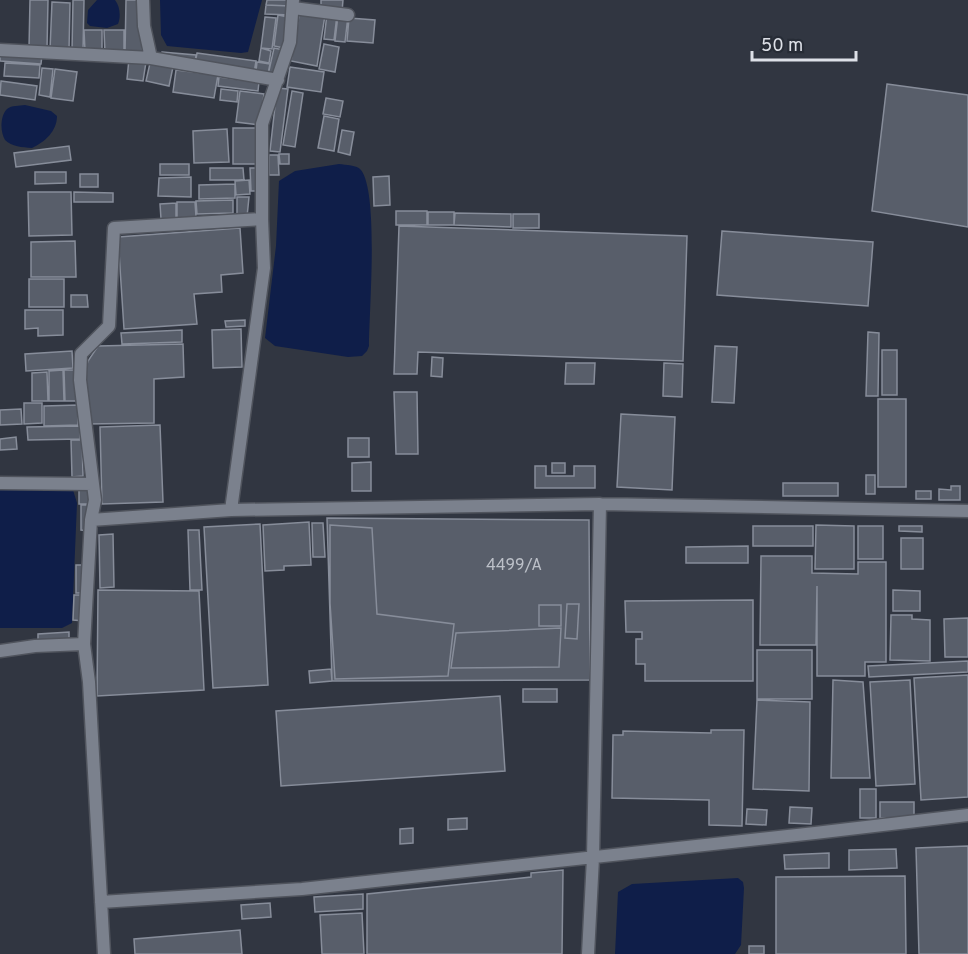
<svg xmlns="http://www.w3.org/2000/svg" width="968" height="954" viewBox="0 0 968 954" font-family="Overpass,sans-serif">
<rect width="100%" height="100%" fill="#313641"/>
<!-- water -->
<path fill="#0f1e49" d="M97 0H115C120 6 121 17 118 24L107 28 90 26 87 23 88 10Z
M160 0H262L248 52 241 53 167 46 161 35Z
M25 105 51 111 57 116C57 131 45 142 32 148 22 147 12 147 5 140 0 132 0 116 7 109 12 105 19 106 25 105Z
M339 164C346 165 357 165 361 170 379 193 369 312 369 346L367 351 362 356 348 357 275 346 265 338 276 246 279 181 295 171Z
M0 486 67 488 73 490 77 503 72 623 62 628H0Z
M738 878 743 882 744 888 741 945 735 954H615L618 892 632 884Z"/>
<!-- building -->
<path fill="#585e6a" stroke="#878d9a" stroke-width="1.5" d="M30 0H48L47 49 29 48Z
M73 0H84L83 51H72Z
M126 0H138L143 54H125Z
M267 0H290V6L266 5Z
M321 0H343L342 12 321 10Z
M52 2 70 3 69 50H50Z
M266 5 290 6V15L265 14Z
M300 10 325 15 317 66 291 61Z
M327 14 337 15 334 40 324 39Z
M278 15 288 17 284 48 274 46Z
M338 15 348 16 345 42 335 41Z
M265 17 276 18 272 49 261 48Z
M349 18 375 20 373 43 347 41Z
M84 30H102V51H85Z
M104 30H124V53H105Z
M324 44 339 47 335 72 319 69Z
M261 48 271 51 269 63 259 61Z
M274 48 284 50 278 77 268 75Z
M162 52 196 55 195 64 161 59Z
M0 53 42 55 41 64 0 61Z
M197 53 256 61 254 73 195 64Z
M129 59 146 62 143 81 127 79Z
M257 62 270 64 268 74 256 71Z
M5 63 40 65 39 78 4 76Z
M150 63 173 67 169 86 146 81Z
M290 67 324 72 321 92 287 87Z
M42 68 53 69 50 97 39 95Z
M55 69 77 72 73 101 51 98Z
M176 70 218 75 214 98 173 92Z
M219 77 259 82 258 91 218 86Z
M1 81 37 86 35 100 0 95Z
M887 84 968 95V227L872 211Z
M277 88 288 89 280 152 270 151Z
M221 89 238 91 237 102 220 100Z
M240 91 264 94 260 125 236 122Z
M292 91 303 93 295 147 283 145Z
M326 98 343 101 340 117 323 114Z
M324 116 339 119 334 151 318 148Z
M233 128H257V164H233Z
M227 129 229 162 194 163 193 131Z
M342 130 354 132 350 155 338 152Z
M69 146 71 160 16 167 14 153Z
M279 154H289V164H280Z
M269 155H278L279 175H269Z
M160 164H189V175H160Z
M210 168H243L244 180H210Z
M250 168H260L261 191H251Z
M35 172H66V183L35 184Z
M80 174H98V187H80Z
M389 176 390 205 374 206 373 177Z
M191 177V197L158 196 159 178Z
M249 180 250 194 236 195 235 181Z
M235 184V198L199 199V185Z
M28 192H71L72 235 29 236Z
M74 192 113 193V202H74Z
M237 197H249L247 217H237Z
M233 200V213L197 214 196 201Z
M177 202H195L196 217 177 218Z
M176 203V218L161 219 160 204Z
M396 211H427V225H396Z
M428 212H454V225H428Z
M455 213 511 214V227L454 225Z
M513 214H539V228H513Z
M399 226 687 236 683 361 418 352 417 374H394Z
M240 228 243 273 221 275 222 292 194 294 197 324 124 329 118 237Z
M722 231 873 242 868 306 717 295Z
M75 241 76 277H31V242Z
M29 279H64V307H29Z
M71 295H87L88 307H71Z
M25 310H63V335L38 336V328L25 329Z
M245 320V326L226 327 225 321Z
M241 329 242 367 213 368 212 330Z
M182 330V342L122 344 121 333Z
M868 332 879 333 878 396H866Z
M183 344 184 377 154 379V423L87 424 82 382 88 361 98 346Z
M715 346 737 347 734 403 712 402Z
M882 350H897V395H882Z
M72 351 73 368 26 371 25 354Z
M432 357 443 358 442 377 431 376Z
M566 363H595L594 384H565Z
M664 363 683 364 682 397 663 396Z
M63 370 64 401H49V371Z
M64 370H78V401H65Z
M47 372 48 401H32V373Z
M394 392H417L418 454H396Z
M878 399H906V487H878Z
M24 403H42V423L24 424Z
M78 405V425L44 426V406Z
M21 409 22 424 0 425V410Z
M621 414 675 417 672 490 617 487Z
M160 425 163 502 102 504 100 427Z
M80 426V439L28 440 27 427Z
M16 437 17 449 0 450V439Z
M348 438H369V457H348Z
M71 440H82L83 476 72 477Z
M371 462V491H352V463Z
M552 463H565V473H552Z
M535 466H546V476H574V466H595V488H535Z
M866 475H875V494H866Z
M783 483H838V496H783Z
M951 486H960V500H939V489L951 490Z
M79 488H89L90 504H79Z
M916 491H931V499H916Z
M81 505H90L89 531 81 530Z
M327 518 589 520 590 680 332 681Z
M309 522 311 565 284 566V570L265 571 263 525Z
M312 523H323L325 557H313Z
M260 524 268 685 213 688 204 527Z
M330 525 372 528 377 614 454 624 448 676 335 679 330 603Z
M816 525 854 526V569H815Z
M753 526H813V546H753Z
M858 526H883V559H858Z
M899 526H922V532L899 531Z
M188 530H199L202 590H190Z
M113 534 114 587 100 588 99 535Z
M901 538H923V569H901Z
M748 546V563H686V547Z
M761 556H812V573L858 574V562H886V662H865V676H817V586L816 645H760Z
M76 565H86V593H76Z
M98 590 199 591 204 690 97 696Z
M893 590 920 591V611H893Z
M74 595H85L84 621 73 620Z
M753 600V681H645V664H636V639H642V632H626L625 601Z
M567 604H579L577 639 565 638Z
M539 605H561V626H539Z
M891 615H912V619L930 620V661L890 660Z
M968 618V657H945L944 619Z
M561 628 559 667 451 668 456 633Z
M69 632V643L38 644V634Z
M757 650H812V699H757Z
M968 661V672L869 677 868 666Z
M331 669 332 681 310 683 309 671Z
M968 675V797L921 800 914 678Z
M833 680 863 682 870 778H831Z
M910 680 915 784 876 786 870 682Z
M523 689H557V702H523Z
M500 696 505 771 281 786 276 711Z
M757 700 810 702 809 791 753 789Z
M711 730H744L742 826 709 825V800L612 798 613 735H623V731L711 733Z
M860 789H876V818H860Z
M880 802H914V818H880Z
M790 807 812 808 811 824 789 823Z
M747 809 767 810 766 825 746 824Z
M467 818V829L448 830V819Z
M413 828V843L400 844V829Z
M968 846V954H919L916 848Z
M896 849 897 868 849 870V850Z
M829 853V868L785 869 784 855Z
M563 870 562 954H367V894L531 877V873Z
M905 876 906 954H776V877Z
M363 894V909L315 912 314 897Z
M270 903 271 917 242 919 241 905Z
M362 913 364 954H322L320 915Z
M240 930 242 954H135L134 939Z
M749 946H764V954H749Z"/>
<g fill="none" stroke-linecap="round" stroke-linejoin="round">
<defs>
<path id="street" d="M143 0 144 26 151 58 278 80
M293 8 348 15
M0 50 151 58
M0 483 93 484
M231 510 264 268 262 219
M91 520 95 500 80 380 81 354 109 326 114 228 262 219V124L290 42 293 0
M84 644 89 682 104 954
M0 651 35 646 84 644 91 520 231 510 600 504 968 511
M101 902 302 889 815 833 968 815
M588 954 593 858 600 504"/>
</defs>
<!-- street casing -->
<use href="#street" stroke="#50545d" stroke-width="15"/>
<!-- street -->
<use href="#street" stroke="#7b818d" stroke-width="12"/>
</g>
<g text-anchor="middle" stroke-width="5" stroke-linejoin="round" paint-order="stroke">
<!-- number labels -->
<g font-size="16" fill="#bcc0c8">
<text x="514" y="570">4499/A</text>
</g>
</g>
<!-- scale -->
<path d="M752 51v9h104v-9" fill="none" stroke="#dde0e7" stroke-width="3"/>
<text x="761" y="51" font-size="18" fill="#dde0e7" stroke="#272c36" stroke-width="4.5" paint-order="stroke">50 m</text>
</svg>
